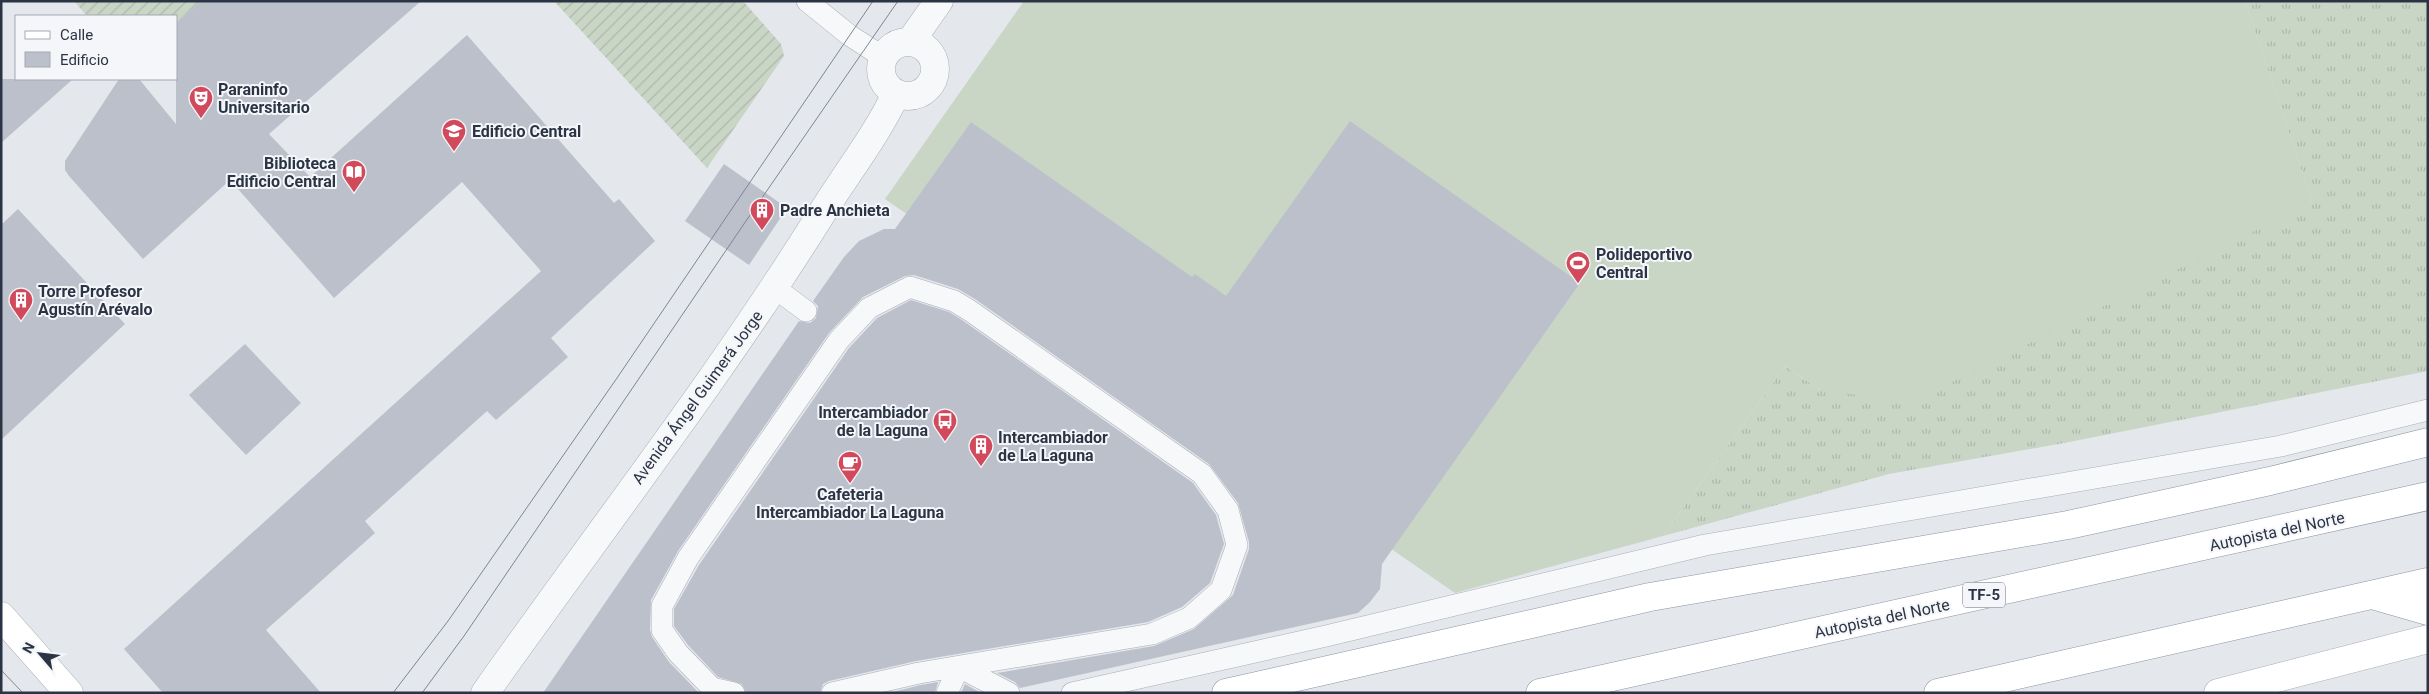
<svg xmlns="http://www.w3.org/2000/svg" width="2429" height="694" viewBox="0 0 2429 694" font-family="Roboto,sans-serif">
<defs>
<pattern id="grass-tufts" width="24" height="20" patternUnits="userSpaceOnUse" patternTransform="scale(1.25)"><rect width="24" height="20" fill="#c9d6c5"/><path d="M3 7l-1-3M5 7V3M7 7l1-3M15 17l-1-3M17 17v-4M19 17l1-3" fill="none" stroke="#adb8ab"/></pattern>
<pattern id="garden-furrows" width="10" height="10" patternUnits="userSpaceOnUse" patternTransform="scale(1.25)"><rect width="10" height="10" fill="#c9d6c5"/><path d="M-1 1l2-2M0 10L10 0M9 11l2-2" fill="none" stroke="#adb8ab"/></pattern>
</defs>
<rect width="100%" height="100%" fill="#e4e7ec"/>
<!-- grass -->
<path fill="url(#grass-tufts)" d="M2245 1 2428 2V371L2064 443 1889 474 1663 536 1785 366 1822 391 2312 202Z"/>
<!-- garden -->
<path fill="url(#garden-furrows)" d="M74 1H201L176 23V16H87Z
M554 1H743L781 44 784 56 707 168Z"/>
<!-- pitch -->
<path fill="#c9d6c5" d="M1024 1H2245L2312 202 1914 401 1822 391 1785 366 1663 536 1455 593 885 199Z"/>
<!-- building -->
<path fill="#bbc0ca" d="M201 1H421L269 134 310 177 467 35 614 203 619 199 655 241 551 338 568 357 496 420 487 411 365 521 375 533 266 630 321 693H163L124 649 541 271 462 182 334 298 230 180 143 259 69 176 65 170V161L119 79H139L176 124V23Z
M1 79H73L1 143Z
M1350 121 1580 283 1382 564 1380 589 1370 602 1358 613 1020 688 1015 682 997 673 1154 646 1194 629 1233 595 1249 549V542L1238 503 1209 464 975 299 958 289 914 275 905 276 863 297 829 333 678 551 651 600 650 630 652 637 669 662 699 693H543L799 321 810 323 816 318 818 306 813 301 844 257 859 241 884 229H895L971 122 1192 277 1195 274 1226 296Z
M724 164 787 208 749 265 685 221Z
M18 209 125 324 1 440V225Z
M911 300 949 312 962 320 1193 483 1216 515 1224 544 1210 583 1182 607 1148 622 916 661 829 681 823 684 820 693H746L742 684 718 677 688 645 674 626V609L699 565 849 348 877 318Z
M245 344 301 403 246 455 189 395Z
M938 682 935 693H889L921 685Z
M965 684 981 693H961Z"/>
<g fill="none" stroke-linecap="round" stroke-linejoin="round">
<defs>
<path id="service" d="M807 1 849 35 883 57
M775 288 806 311
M959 667 1009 693
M734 693 712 688 678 653 662 630V606L688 558 839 340 869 308 910 287 954 301 969 310 1202 474 1228 510 1237 545 1221 590 1189 618 1152 634 919 673 832 693
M947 693 959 667
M1072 693 1326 636 1705 545 2281 446 2428 410"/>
<path id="tertiary" d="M910 42 939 1
M881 69a27 27 0 1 1 54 0a27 27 0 1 1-54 0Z
M485 693C597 534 717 381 820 216 845 175 875 138 896 94"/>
<path id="secondary" d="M1 616 69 693
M2218 693 2428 639"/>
<path id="motorway" d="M2376 596 2428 611
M1226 693 1650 597 2068 525 2270 481 2428 442
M1540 693 2428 496
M1938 693 2428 582"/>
</defs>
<!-- service casing -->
<use href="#service" stroke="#a9aeb7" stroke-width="22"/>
<!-- tertiary casing -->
<use href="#tertiary" stroke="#a9aeb7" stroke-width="29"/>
<!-- secondary casing -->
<use href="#secondary" stroke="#a9aeb7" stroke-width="29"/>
<!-- motorway casing -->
<use href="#motorway" stroke="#8b94a3" stroke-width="29"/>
<!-- service -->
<use href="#service" stroke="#f7f8fa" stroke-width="21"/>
<!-- tertiary -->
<use href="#tertiary" stroke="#f7f8fa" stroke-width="28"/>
<!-- secondary -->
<use href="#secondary" stroke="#fff" stroke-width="28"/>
<!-- motorway -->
<use href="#motorway" stroke="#fff" stroke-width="28"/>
<!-- tram -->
<path stroke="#7d8696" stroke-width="1" d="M1 670 23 693
M393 693 448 621 617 378 873 1
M422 693 464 636 748 218 898 1"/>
</g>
<!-- icons -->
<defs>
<symbol id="theatre-pin" viewBox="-11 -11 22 30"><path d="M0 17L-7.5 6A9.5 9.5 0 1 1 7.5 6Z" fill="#d1495b" stroke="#f4f6f9"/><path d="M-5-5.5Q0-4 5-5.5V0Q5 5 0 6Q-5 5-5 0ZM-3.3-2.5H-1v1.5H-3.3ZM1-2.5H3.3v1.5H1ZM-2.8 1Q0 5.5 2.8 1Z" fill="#fff"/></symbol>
<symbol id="university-pin" viewBox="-11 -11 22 30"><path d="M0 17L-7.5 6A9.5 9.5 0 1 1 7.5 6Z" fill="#d1495b" stroke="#f4f6f9"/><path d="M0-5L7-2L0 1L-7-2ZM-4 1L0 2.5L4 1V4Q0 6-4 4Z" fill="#fff"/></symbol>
<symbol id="library-pin" viewBox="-11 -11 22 30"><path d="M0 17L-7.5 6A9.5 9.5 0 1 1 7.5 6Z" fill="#d1495b" stroke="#f4f6f9"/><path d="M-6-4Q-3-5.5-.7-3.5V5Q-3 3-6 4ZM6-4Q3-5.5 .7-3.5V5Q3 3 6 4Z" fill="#fff"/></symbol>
<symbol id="building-pin" viewBox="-11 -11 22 30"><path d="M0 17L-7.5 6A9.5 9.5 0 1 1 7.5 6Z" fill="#d1495b" stroke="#f4f6f9"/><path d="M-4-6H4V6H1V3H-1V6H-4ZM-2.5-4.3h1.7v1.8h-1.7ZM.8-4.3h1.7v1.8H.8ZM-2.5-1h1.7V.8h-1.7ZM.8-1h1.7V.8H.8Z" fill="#fff"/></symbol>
<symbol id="stadium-pin" viewBox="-11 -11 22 30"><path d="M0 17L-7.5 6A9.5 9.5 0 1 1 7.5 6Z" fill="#d1495b" stroke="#f4f6f9"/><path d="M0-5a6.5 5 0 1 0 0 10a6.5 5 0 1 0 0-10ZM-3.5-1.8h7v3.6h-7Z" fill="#fff"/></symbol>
<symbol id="bus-pin" viewBox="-11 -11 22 30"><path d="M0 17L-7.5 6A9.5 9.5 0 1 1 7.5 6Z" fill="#d1495b" stroke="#f4f6f9"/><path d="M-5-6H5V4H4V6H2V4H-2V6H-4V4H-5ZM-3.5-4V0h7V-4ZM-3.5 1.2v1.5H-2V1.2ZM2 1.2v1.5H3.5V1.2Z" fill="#fff"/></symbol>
<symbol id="cafe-pin" viewBox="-11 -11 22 30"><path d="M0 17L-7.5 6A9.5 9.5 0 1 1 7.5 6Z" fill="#d1495b" stroke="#f4f6f9"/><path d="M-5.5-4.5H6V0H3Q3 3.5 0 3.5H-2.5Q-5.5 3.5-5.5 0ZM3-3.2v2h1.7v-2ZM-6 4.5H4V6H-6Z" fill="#fff"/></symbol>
</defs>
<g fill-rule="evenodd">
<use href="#theatre-pin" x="187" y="84" width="28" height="38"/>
<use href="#university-pin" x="440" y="117" width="28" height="38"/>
<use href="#library-pin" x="340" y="158" width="28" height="38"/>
<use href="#building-pin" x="748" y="196" width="28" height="38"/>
<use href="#stadium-pin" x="1564" y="249" width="28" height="38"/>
<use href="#building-pin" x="7" y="286" width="28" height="38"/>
<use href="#bus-pin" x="931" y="407" width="28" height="38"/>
<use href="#building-pin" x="967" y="432" width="28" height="38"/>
<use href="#cafe-pin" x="836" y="449" width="28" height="38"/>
</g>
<g text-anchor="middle" stroke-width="4" stroke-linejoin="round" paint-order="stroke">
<!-- shield labels -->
<rect fill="#f4f6f9" stroke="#676e7b" stroke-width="1" x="1963" y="582.5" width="42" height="25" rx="4"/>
<g font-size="15" font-weight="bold" fill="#2b3445">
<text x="1984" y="600">TF-5</text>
</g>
<!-- poi labels -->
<g font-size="16" font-weight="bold" fill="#2b3445" stroke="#f4f6f9" text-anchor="start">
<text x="218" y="95">Paraninfo<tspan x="218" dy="18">Universitario</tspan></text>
<text x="472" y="137">Edificio Central</text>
<text x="336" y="169" text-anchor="end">Biblioteca<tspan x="336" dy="18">Edificio Central</tspan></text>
<text x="780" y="216">Padre Anchieta</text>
<text x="1596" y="260">Polideportivo<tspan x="1596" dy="18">Central</tspan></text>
<text x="38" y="297">Torre Profesor<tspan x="38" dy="18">Agustín Arévalo</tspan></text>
<text x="928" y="418" text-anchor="end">Intercambiador<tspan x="928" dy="18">de la Laguna</tspan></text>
<text x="998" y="443">Intercambiador<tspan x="998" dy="18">de La Laguna</tspan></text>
<text x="850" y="500" text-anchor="middle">Cafeteria<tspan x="850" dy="18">Intercambiador La Laguna</tspan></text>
</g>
<!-- street labels -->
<g font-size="16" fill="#2b3445" stroke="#f4f6f9">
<text transform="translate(697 397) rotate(-54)" y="6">Avenida Ángel Guimerá Jorge</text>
<text transform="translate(2277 531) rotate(-12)" y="6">Autopista del Norte</text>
<text transform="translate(1882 618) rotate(-12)" y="6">Autopista del Norte</text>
</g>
</g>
<!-- border -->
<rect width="2429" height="694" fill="none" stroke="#2b3445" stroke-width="5"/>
<!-- legend -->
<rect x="15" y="15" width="162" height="65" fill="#f4f6f9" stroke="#a4a8b1"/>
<rect x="25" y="31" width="25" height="8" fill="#ffffff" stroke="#a4a8b1"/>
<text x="60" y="40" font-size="15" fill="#2b3445">Calle</text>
<rect x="25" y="52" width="25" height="15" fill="#bbc0ca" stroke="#a4a8b1"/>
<text x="60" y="65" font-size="15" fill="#2b3445">Edificio</text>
<!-- north arrow -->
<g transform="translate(40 654) rotate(298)" stroke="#f4f6f9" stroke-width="4" paint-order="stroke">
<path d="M0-4L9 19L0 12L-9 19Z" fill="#2b3445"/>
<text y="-8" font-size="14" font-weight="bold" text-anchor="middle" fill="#2b3445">N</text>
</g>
</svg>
